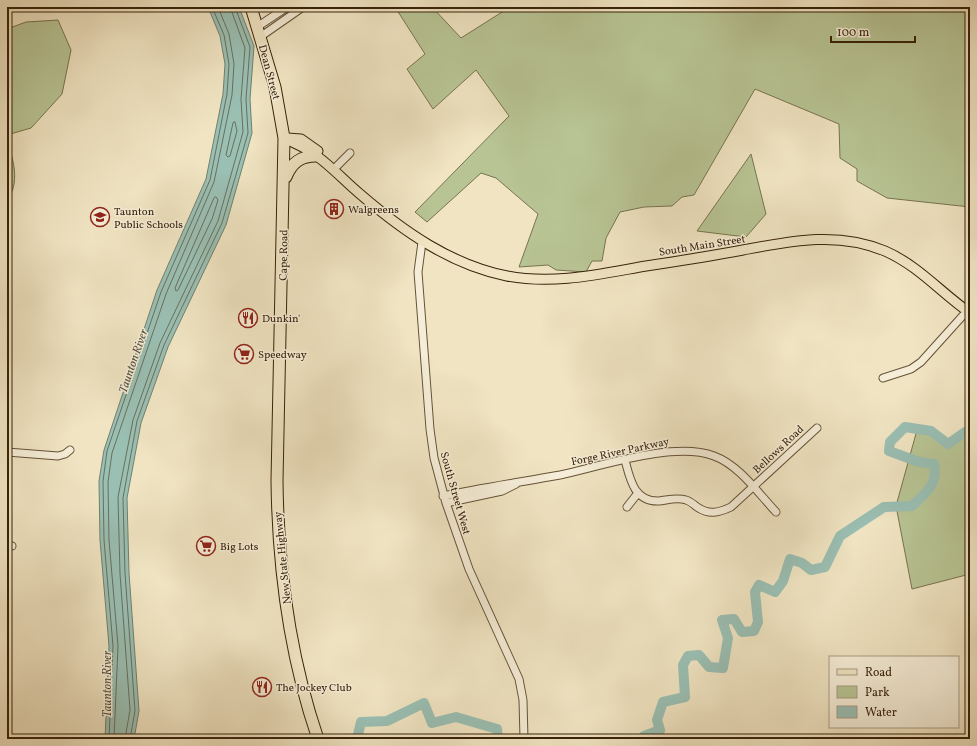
<svg xmlns="http://www.w3.org/2000/svg" width="977" height="746" viewBox="0 0 977 746" font-family="Vollkorn,serif">
<rect width="100%" height="100%" fill="#f0e4c2"/>
<filter id="stains"><feTurbulence type="fractalNoise" baseFrequency=".005" numOctaves="4"/><feColorMatrix values="0 0 0 0 .2 0 0 0 0 .09 0 0 0 0 .02 0 0 0 .5 -.17"/></filter>
<radialGradient id="worn" r=".72"><stop offset=".6" stop-color="#630" stop-opacity="0"/><stop offset="1" stop-color="#630" stop-opacity=".3"/></radialGradient>
<!-- green -->
<path fill="#b8c494" stroke="#78734f" d="M395 7H432L461 38 510 7H970V207L887 198 857 181V169L840 158 839 124 755 89 694 195 682 197 672 206 644 207 620 212 606 238 602 261H592L586 272 556 270 548 265 519 267 538 214 496 178 481 173 427 222 415 212 509 116 476 70 433 109 407 69 425 54Z
M58 20 71 50 62 94 31 128 7 135V29L26 22Z
M7 144C14 158 20 186 7 199Z
M751 154 766 214 746 237 697 231Z
M968 427 970 428V574L912 589 896 506 917 430 925 428 944 441H947L963 429Z"/>
<!-- water -->
<path fill="#9abfb3" stroke="#72806f" d="M208 7H239L254 46 250 99 252 133 226 225 168 347 141 423 127 498 129 573 139 711 134 739H105L109 646 100 540 99 481 104 450 157 290 206 179 223 94 225 64 220 36Z"/>
<g fill="none" stroke-linecap="round" stroke-linejoin="round">
<!-- shore -->
<path stroke="#68705e" stroke-width="1" d="M235 122 237 131 230 156 228 157 226 155 233 123Z
M216 197 218 200 212 219 178 290 176 291 175 288 214 198Z
M109 739 113 646 104 540 103 481 107 451 161 292 210 180 227 94 229 64 224 35 212 7
M114 739 118 646 109 540 108 482 112 453 166 294 214 182 232 95 234 64 229 34 218 7
M125 739 130 710 120 574 118 497 133 420 160 343 218 221 243 132 241 99 245 48 230 7
M130 739 135 711 125 573 123 498 137 421 164 345 222 223 248 133 246 99 250 47 235 7"/>
<!-- river -->
<path stroke="#9abfb3" stroke-width="10" d="M357 739 361 722 387 721 424 703 432 723 456 717 497 729 498 739
M645 739 644 736 660 730 657 720 663 702 685 697 683 665 688 656 699 655 709 667 723 668 728 638 722 620 734 619 742 632 754 631 758 622 755 592 759 585 775 592 783 581 790 559 802 563 811 570 825 567 840 536 884 507 912 506C926 492 938 486 934 464L919 462 889 451 890 442 905 427 931 431 948 444 965 432 970 433"/>
<defs>
<path id="minor" d="M257 27 287 7
M260 37 303 7
M335 168 350 153
M422 242 418 272 430 429 434 458 446 503 469 569 519 679 523 700 524 739
M883 378 911 369 921 362 967 311
M7 452 58 456 65 454 70 450
M625 460C630 479 634 502 659 501 668 500 677 497 686 500 690 501 693 504 697 507 709 515 718 513 731 507L817 428
M443 496C482 488 521 482 560 475 602 466 674 441 714 456 739 465 758 493 776 512
M446 503 502 491 516 484
M627 507 638 493
M7 546H12"/>
<path id="major" d="M284 138C292 142 301 146 308 150 328 162 343 180 360 194 403 231 451 265 507 276 554 285 600 274 646 266 679 261 711 256 743 250 791 241 838 231 885 251 919 266 940 292 970 313
M287 138 301 139 318 151"/>
<path id="highway" d="M251 7 275 87 284 138 277 481C278 568 290 657 318 739
M286 177C292 162 301 156 316 156"/>
</defs>
<!-- minor casing -->
<use href="#minor" stroke="#655238" stroke-width="9"/>
<!-- major casing -->
<use href="#major" stroke="#37220a" stroke-width="11"/>
<!-- highway casing -->
<use href="#highway" stroke="#37220a" stroke-width="13"/>
<!-- minor -->
<use href="#minor" stroke="#f5edd7" stroke-width="7"/>
<!-- major -->
<use href="#major" stroke="#f0e4c2" stroke-width="9"/>
<!-- highway -->
<use href="#highway" stroke="#f0e4c2" stroke-width="11"/>
</g>
<!-- icons -->
<defs>
<symbol id="building-ring" viewBox="-11 -11 22 22"><circle r="9.5" fill="#f5edd7" stroke="#8f2418" stroke-width="1.5"/><path d="M-4-6H4V6H1V3H-1V6H-4ZM-2.5-4.3h1.7v1.8h-1.7ZM.8-4.3h1.7v1.8H.8ZM-2.5-1h1.7V.8h-1.7ZM.8-1h1.7V.8H.8Z" fill="#8f2418"/></symbol>
<symbol id="school-ring" viewBox="-11 -11 22 22"><circle r="9.5" fill="#f5edd7" stroke="#8f2418" stroke-width="1.5"/><path d="M0-5L7-2L0 1L-7-2ZM-4 1L0 2.5L4 1V4Q0 6-4 4Z" fill="#8f2418"/></symbol>
<symbol id="restaurant-ring" viewBox="-11 -11 22 22"><circle r="9.5" fill="#f5edd7" stroke="#8f2418" stroke-width="1.5"/><path d="M-5-6h1v4h1v-4h1v4h1v-4h1v5L-1.5 .5V6h-2V.5L-5-1ZM5-6V6H3V1.5H1.5Q1.5-4 5-6Z" fill="#8f2418"/></symbol>
<symbol id="supermarket-ring" viewBox="-11 -11 22 22"><circle r="9.5" fill="#f5edd7" stroke="#8f2418" stroke-width="1.5"/><path d="M-6-5.5h2.5l.6 2H6L4.5 2H-2.5L-4.4-4H-6ZM-1.5 3.2a1.3 1.3 0 1 0 .1 0ZM3 3.2a1.3 1.3 0 1 0 .1 0Z" fill="#8f2418"/></symbol>
</defs>
<g fill-rule="evenodd">
<use href="#building-ring" x="323" y="198" width="22" height="22"/>
<use href="#school-ring" x="89" y="206" width="22" height="22"/>
<use href="#restaurant-ring" x="237" y="307" width="22" height="22"/>
<use href="#supermarket-ring" x="233" y="343" width="22" height="22"/>
<use href="#supermarket-ring" x="195" y="535" width="22" height="22"/>
<use href="#restaurant-ring" x="251" y="676" width="22" height="22"/>
</g>
<g text-anchor="middle" stroke-width="3" stroke-linejoin="round" paint-order="stroke">
<!-- street labels -->
<g font-size="11" fill="#37220a" stroke="#f5edd7">
<text transform="translate(270 72) rotate(75)" y="4">Dean Street</text>
<text transform="translate(702 245) rotate(-9)" y="4">South Main Street</text>
<text transform="translate(283 255) rotate(-89)" y="4">Cape Road</text>
<text transform="translate(778 449) rotate(-43)" y="4">Bellows Road</text>
<text transform="translate(620 451) rotate(-12)" y="4">Forge River Parkway</text>
<text transform="translate(456 493) rotate(74)" y="4">South Street West</text>
<text transform="translate(282 558) rotate(-96)" y="4">New State Highway</text>
</g>
<!-- poi labels -->
<g font-size="11" fill="#37220a" stroke="#f5edd7" text-anchor="start">
<text x="348" y="213">Walgreens</text>
<text x="114" y="215">Taunton<tspan x="114" dy="13">Public Schools</tspan></text>
<text x="262" y="322">Dunkin'</text>
<text x="258" y="358">Speedway</text>
<text x="220" y="550">Big Lots</text>
<text x="276" y="691">The Jockey Club</text>
</g>
<!-- water labels -->
<g font-size="12" font-style="italic" fill="#55513d" stroke="#f5edd7">
<text transform="translate(133 361) rotate(-71)" y="4">Taunton River</text>
<text transform="translate(107 684) rotate(-90)" y="4">Taunton River</text>
</g>
</g>
<!-- margin -->
<rect width="977" height="746" fill="none" stroke="#f0e4c2" stroke-width="24"/>
<rect x="8" y="8" width="961" height="730" fill="none" stroke="#37220a" stroke-width="2"/>
<rect x="12" y="12" width="953" height="722" fill="none" stroke="#37220a"/>
<!-- legend -->
<rect x="829" y="656" width="130" height="72" fill="#f5edd7" stroke="#a99c85"/>
<rect x="837" y="669" width="20" height="6" fill="#f0e4c2" stroke="#a99c85"/>
<text x="865" y="676" font-size="12" fill="#37220a">Road</text>
<rect x="837" y="686" width="20" height="12" fill="#b8c494" stroke="#a99c85"/>
<text x="865" y="696" font-size="12" fill="#37220a">Park</text>
<rect x="837" y="706" width="20" height="12" fill="#9abfb3" stroke="#a99c85"/>
<text x="865" y="716" font-size="12" fill="#37220a">Water</text>
<!-- scale -->
<path d="M831 36v6h84v-6" fill="none" stroke="#37220a" stroke-width="2"/>
<text x="837" y="36" font-size="12" fill="#37220a" stroke="#f5edd7" stroke-width="3" paint-order="stroke">100 m</text>
<rect width="100%" height="100%" filter="url(#stains)"/>
<rect width="100%" height="100%" fill="url(#worn)"/>
</svg>
